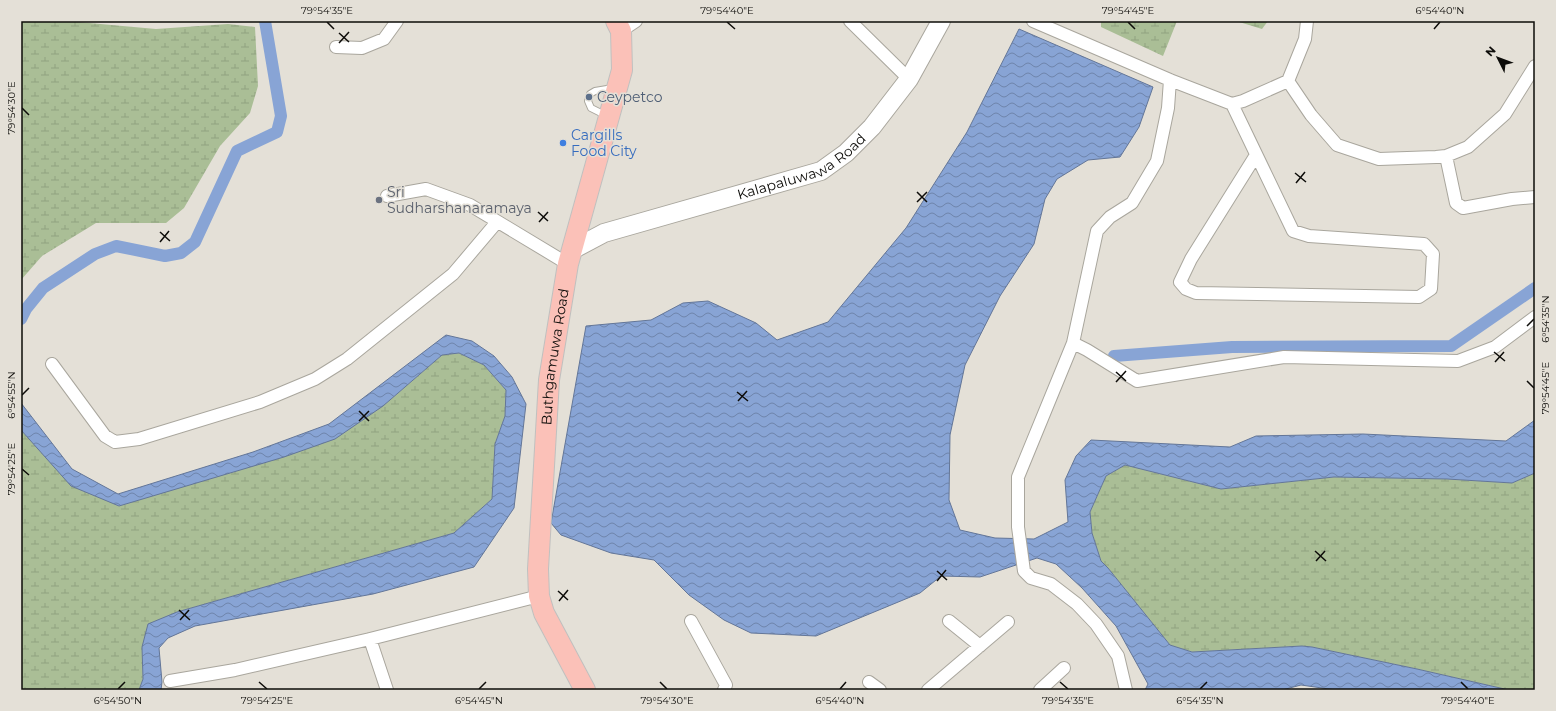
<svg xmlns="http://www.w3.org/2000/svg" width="1556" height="711" viewBox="0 0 1556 711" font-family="Montserrat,sans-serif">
<defs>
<pattern id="wetland-marsh" width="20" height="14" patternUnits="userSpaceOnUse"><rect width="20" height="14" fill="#aabe96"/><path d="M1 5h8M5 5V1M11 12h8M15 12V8" fill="none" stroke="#91a280"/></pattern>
<pattern id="water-waves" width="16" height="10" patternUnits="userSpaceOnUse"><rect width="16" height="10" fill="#88a4d5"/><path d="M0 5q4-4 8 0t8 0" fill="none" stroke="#6e84ab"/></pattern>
</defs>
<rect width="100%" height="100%" fill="#e4e0d7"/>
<!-- wetland -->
<path fill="url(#wetland-marsh)" d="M21 21H67L156 29 228 24 255 27 258 86 250 113 220 146 184 208 166 223H96L42 256 21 280Z
M1101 21H1177L1163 56 1101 27Z
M1236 21H1268L1262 29Z
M459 353 484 365 506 390 505 416 495 444 492 499 454 533 177 612 142 647 143 679 139 690H21V430L43 454 119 506 383 406 442 355Z
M1125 465 1221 489 1334 477 1447 479 1512 483 1535 473V690H1509L1417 669 1312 647 1302 646 1192 652 1170 645 1108 568 1101 561 1092 533 1090 512 1106 476Z"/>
<!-- water -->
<path fill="url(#water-waves)" stroke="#637698" d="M1019 29 1153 87 1139 127 1120 157 1088 160 1057 179 1045 199 1034 244 1000 296 965 365 950 435 949 500 960 530 995 538 1034 539 1068 522 1065 480 1076 456 1091 440 1230 447 1256 436 1363 434 1506 441 1535 420V473L1512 483 1447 479 1334 477 1221 489 1125 465 1106 476 1090 512 1092 533 1101 561 1108 568 1170 645 1192 652 1302 646 1312 647 1417 669 1509 690H1336L1301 685 1282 690H1145L1148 684 1116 626 1082 588 1056 564 1037 558 980 577 941 576 920 593 816 636 751 633 724 620 689 595 654 560 611 553 561 535 551 523 586 326 651 320 683 303 708 301 756 323 777 340 828 322 906 228 967 132Z
M446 335 472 341 494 356 512 377 526 404 514 508 474 567 373 594 195 626 168 638 159 648 162 682 161 690H139L143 679 142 647 148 624 177 612 454 533 492 499 495 444 505 416 506 390 484 365 459 353 442 355 383 406 335 439 284 457 119 506 71 486 21 430V403L72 469 118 494 253 452 329 424Z"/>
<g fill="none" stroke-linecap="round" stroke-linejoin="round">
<!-- canal -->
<path stroke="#88a4d5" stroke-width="12" d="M21 319 26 309 43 288 95 254 116 246 165 256 181 253 195 242 237 151 277 132 281 116 265 21
M1114 356 1232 347 1451 346 1535 288"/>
<defs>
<path id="lane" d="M607 116 591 108 588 101 590 94 595 91 613 88"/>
<path id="street" d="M850 21 909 79
M1033 21 1170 80 1232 104 1293 231 1309 236 1424 244 1433 254 1431 289 1419 297 1196 293 1186 289 1180 282 1191 259 1256 155
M621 31 636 21
M336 47 362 48 384 39 397 21
M1288 81 1311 115 1337 145 1379 159 1436 157 1446 156 1468 147 1505 114 1535 66
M1232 104 1243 101 1288 81 1305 39 1307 21
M1446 156 1456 203 1463 208 1512 199 1535 197
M387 196 426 189 470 205 568 264
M1073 343 1087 350 1137 381 1284 357 1458 361 1495 347 1535 317
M52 364 105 436 115 442 139 439 260 402 315 379 347 359 453 274 497 222
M691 621 726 685 724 690
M949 621 980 646
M370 639 387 690
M170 681 235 670 370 639 539 596
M869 682 880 690
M928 690 1008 622
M1040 690 1064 668
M1126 690 1118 656 1096 624 1077 604 1051 584 1031 578 1024 571 1018 527V477L1073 343 1097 231 1110 217 1132 203 1157 161 1168 108 1170 80"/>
<g id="secondary">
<path id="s1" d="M572 250 604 233 821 171 846 153 872 127 909 79 941 21"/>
</g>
<g id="primary">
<path id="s2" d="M585 690 544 613 539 596 538 569 549 380 568 264 622 70 621 31 616 21"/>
</g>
</defs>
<!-- lane casing -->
<use href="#lane" stroke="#a9a69d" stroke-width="8"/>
<!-- street casing -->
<use href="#street" stroke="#a9a69d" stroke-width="14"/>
<!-- secondary casing -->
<use href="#secondary" stroke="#a9a69d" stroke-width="20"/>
<!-- primary casing -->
<use href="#primary" stroke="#c0c0bf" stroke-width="22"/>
<!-- lane -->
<use href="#lane" stroke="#fff" stroke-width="6"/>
<!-- street -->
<use href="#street" stroke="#fff" stroke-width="12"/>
<!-- secondary -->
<use href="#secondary" stroke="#fff" stroke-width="18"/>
<!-- primary -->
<use href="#primary" stroke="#fbc1b8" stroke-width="20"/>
</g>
<!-- ticks -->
<path fill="none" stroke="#0d0c09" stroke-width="1.5" d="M327 22 334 29M727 22 735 29M1128 22 1135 29M1434 29 1440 22M339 33 349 42M339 43 349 32M22 108 29 115M1295 173 1306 182M1296 183 1305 172M917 192 927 202M917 202 927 192M538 212 548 221M539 222 548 212M160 232 170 241M160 242 169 231M1527 326 1534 319M1494 352 1505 361M1495 362 1504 352M1116 372 1126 381M1527 381 1534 388M1116 382 1126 371M737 392 748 401M22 395 29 388M738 401 747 391M359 411 369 421M359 421 369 411M22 469 29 475M1315 551 1326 561M1316 561 1325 551M937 571 947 580M937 581 946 570M558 591 568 600M559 601 568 590M179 610 190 620M180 620 189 610M259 682 267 689M660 682 667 689M1060 682 1068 689M1461 682 1468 689M118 689 125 682M479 689 486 682M840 689 846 682M1200 689 1207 682"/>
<!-- markers -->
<circle fill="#5c6f8a" stroke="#e4e0d7" stroke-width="1.5" cx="589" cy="97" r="4"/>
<circle fill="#3f7fe0" stroke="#e4e0d7" stroke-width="1.5" cx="563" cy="143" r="4"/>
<circle fill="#6b7280" stroke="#e4e0d7" stroke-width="1.5" cx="379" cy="200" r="4"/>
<g text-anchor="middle" stroke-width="3" stroke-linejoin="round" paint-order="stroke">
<!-- service labels -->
<g font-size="14" fill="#4e5e75" stroke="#e4e0d7" text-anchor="start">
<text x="597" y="102">Ceypetco</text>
</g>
<!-- shop labels -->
<g font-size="14" fill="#366cbe" stroke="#e4e0d7" text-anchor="start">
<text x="571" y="140">Cargills<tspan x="571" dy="16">Food City</tspan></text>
</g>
<!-- street labels -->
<g font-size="14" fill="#0d0c09" stroke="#e4e0d7">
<text dy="5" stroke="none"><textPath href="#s1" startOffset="246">Kalapaluwawa Road</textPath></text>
<text dy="5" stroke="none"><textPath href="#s2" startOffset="345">Buthgamuwa Road</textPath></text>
</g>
<!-- worship labels -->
<g font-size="14" fill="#5b616d" stroke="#e4e0d7" text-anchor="start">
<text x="387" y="197">Sri<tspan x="387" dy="16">Sudharshanaramaya</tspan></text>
</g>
</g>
<!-- border -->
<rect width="1556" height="711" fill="none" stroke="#e4e0d7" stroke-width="44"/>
<!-- north arrow -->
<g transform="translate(1498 58) rotate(312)" stroke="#e4e0d7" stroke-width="3" paint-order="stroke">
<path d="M0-3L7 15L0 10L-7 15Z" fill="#0d0c09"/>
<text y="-6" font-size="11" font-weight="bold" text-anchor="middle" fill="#0d0c09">N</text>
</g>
<rect x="22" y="22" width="1512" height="667" fill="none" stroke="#0d0c09" stroke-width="1.5"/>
<g font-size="10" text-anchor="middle" fill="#0d0c09">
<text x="327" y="14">79°54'35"E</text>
<text x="727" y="14">79°54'40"E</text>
<text x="1128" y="14">79°54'45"E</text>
<text x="1440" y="14">6°54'40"N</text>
<text transform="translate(11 108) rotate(-90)" y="4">79°54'30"E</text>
<text transform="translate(1545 319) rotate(-90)" y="4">6°54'35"N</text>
<text transform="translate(1545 388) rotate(-90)" y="4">79°54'45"E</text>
<text transform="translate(11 395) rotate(-90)" y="4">6°54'55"N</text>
<text transform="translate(11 469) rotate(-90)" y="4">79°54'25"E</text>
<text x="118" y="704">6°54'50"N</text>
<text x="267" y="704">79°54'25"E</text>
<text x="479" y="704">6°54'45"N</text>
<text x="667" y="704">79°54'30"E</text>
<text x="840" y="704">6°54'40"N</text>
<text x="1068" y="704">79°54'35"E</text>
<text x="1200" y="704">6°54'35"N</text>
<text x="1468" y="704">79°54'40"E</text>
</g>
</svg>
